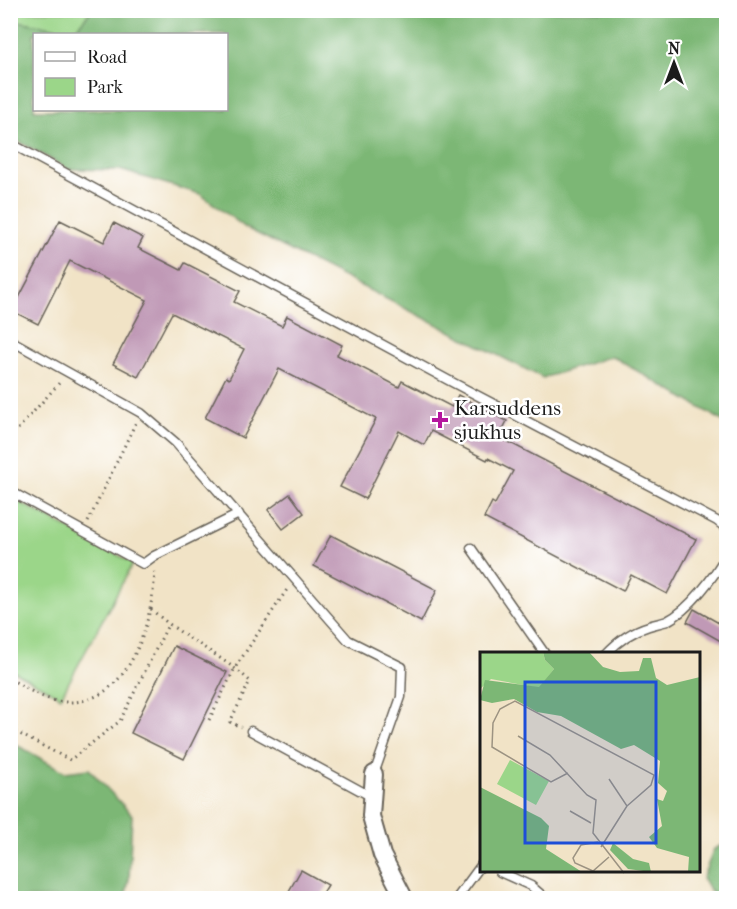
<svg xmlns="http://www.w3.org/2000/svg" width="737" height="909" viewBox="0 0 737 909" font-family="'IM FELL French Canon',serif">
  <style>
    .green { fill: #9bd689; stroke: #5c7952; stroke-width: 1.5 }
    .forest { fill: #7cb775; stroke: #4c6a48; stroke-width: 1.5; fill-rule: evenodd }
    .building { fill: #c099b6 }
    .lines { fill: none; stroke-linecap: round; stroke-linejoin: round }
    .service-casing { stroke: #676258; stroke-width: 11 }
    .minor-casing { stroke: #676258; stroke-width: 20 }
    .path { stroke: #676258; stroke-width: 3; stroke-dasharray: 1.5 4.5; stroke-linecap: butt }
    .service { stroke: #fff; stroke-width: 8 }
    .minor { stroke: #fff; stroke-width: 16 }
    .poi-dot { fill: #b5179e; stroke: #fff; stroke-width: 2 }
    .labels { text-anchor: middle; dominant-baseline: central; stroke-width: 5; stroke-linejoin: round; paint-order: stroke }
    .poi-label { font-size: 21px; fill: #1c1c1c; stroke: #fff; text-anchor: start }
    .inset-road { fill: none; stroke: #9c9382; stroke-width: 1.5 }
    .view { fill: #1d4ed8; fill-opacity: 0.15; stroke: #1d4ed8; stroke-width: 3 }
    .inset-edge { fill: none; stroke: #1c1c1c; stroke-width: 3 }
  </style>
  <rect width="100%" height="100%" fill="#fff"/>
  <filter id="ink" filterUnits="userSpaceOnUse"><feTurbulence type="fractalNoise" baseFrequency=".0167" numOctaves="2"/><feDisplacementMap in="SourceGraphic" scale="12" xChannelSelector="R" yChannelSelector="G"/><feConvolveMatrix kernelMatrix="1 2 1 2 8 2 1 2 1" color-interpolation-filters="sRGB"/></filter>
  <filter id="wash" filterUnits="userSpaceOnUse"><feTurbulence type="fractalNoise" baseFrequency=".008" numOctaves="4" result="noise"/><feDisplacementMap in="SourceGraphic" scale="24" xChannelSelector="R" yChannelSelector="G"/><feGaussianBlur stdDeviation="1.35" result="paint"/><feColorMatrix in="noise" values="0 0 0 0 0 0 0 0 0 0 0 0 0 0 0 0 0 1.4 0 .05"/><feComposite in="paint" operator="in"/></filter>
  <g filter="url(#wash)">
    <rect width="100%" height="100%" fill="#f1e3c6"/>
    <!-- green -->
    <path class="green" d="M 10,11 L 91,11 L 74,31 L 11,20 Z
      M 10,497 L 133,563 L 61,697 L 11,670 Z"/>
    <!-- forest -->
    <path class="forest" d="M 91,11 L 726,11 L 726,423 L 612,356 L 543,378 L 246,228 L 200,194 L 120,170 L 68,169 L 11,137 L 11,20 L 74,31 ZM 34,34 L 226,34 L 226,110 L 34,110 Z
      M 11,742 L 65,772 L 89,769 L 132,815 L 129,879 L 125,898 L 11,898 Z
      M 726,843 L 726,898 L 716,898 L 702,879 L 714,849 Z"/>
    <g id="blocks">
      <!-- building -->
      <path class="building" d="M 60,220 L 104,242 L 114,223 L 143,238 L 138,248 L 181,270 L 185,263 L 240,291 L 234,302 L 282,326 L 287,316 L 342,345 L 337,355 L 399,387 L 402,381 L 452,407 L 458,395 L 507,421 L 499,437 L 696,539 L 667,594 L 631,575 L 623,591 L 484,518 L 492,502 L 495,504 L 513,471 L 488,458 L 487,460 L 431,431 L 424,445 L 399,431 L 365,499 L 340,487 L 376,419 L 279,369 L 243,438 L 205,418 L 226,377 L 229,379 L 244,349 L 172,313 L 138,377 L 113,364 L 147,300 L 70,261 L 38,324 L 12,311 Z
        M 290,494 L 304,513 L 283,529 L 268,510 Z
        M 331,535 L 437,590 L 421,622 L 314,566 Z
        M 694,609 L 726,627 L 726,644 L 687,622 Z
        M 174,646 L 227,672 L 184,759 L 131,733 Z
        M 301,870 L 328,885 L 320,898 L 285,898 Z"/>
    </g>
  </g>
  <g filter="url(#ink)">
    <use href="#blocks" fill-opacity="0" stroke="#676258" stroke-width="1.5"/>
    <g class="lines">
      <!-- service casing -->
      <g class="service-casing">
        <path id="service" d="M 10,143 L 448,380 L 717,521 L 726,528
          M 10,340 L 141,413 L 176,443 L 348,640 L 402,667 L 401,697 L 374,774
          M 10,491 L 143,564 L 154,556 L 239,514
          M 471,548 L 545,654
          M 606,654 C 618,641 632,631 649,626 C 655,624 662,623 667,621 C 689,610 715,576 726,555
          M 251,731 L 372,797
          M 500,872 L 531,886 L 545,898
          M 457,898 L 482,864"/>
      </g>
      <!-- minor casing -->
      <g class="minor-casing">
        <path id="minor" d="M 374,774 L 371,816 L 382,855 L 404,898"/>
      </g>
      <!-- path -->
      <path class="path" d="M 10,438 L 61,381
        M 88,522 L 136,422
        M 151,609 C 181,637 219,653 250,681 L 230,722 L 241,727
        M 10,679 C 25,687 40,698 57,701 C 128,713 153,623 155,569
        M 209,720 L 235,668 L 288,588
        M 10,729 L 70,760 L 120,721 L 168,625"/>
      <!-- service -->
      <use href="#service" class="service"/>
      <!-- minor -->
      <use href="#minor" class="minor"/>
    </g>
  </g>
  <!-- markers -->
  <path class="poi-dot" d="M437 411h6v6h6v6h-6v6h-6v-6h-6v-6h6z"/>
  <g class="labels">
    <!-- poi labels -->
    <g class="poi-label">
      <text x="454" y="408">Karsuddens<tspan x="454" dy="24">sjukhus</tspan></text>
    </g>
  </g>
  <!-- overview -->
  <g transform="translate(480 652)">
    <rect width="220" height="220" fill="#f1e3c6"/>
    <path d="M 0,0 L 63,0 L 65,8 L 74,17 L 59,36 L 11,27 L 0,37 ZM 30,108 L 69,129 L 56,153 L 17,132 Z" fill="#9bd689"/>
    <path d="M 63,0 L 109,0 L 123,15 L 140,20 L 159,19 L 163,6 L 171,6 L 176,26 L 187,33 L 220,25 L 220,220 L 208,220 L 209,205 L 177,196 L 169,185 L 182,174 L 177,147 L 183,149 L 187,139 L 178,131 L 180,109 L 154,93 L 141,97 L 81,64 L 57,60 L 34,47 L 12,51 L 0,48 L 5,28 L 59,35 L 74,17 L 65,8 ZM 0,135 L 61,166 L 69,174 L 66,197 L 102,220 L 0,220 ZM 133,191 L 153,207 L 169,211 L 171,220 L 148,217 L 130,198 Z" fill="#7cb775"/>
    <path class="inset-road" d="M 38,84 L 70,103 L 107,143 L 116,148 L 113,181 L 144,221M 88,121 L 71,130 L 12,95 L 13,71 L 20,57 L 35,49 L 174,123 L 171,133 L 147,154M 90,159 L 111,171M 118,190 L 101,193 L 93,206 L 95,211 L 113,219 L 129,205M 121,195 L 147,154 L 129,127"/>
    <path class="view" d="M 45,30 L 176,30 L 176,191 L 45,191 Z"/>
    <rect width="220" height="220" class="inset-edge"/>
  </g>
  <!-- margin -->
  <rect width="737" height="909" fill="none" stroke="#fff" stroke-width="36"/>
  <!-- legend -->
  <rect x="33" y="33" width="195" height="78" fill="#ffffff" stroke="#a4a4a4" stroke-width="1.5"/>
  <rect x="45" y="52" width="30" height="9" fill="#ffffff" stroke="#a4a4a4" stroke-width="1.5"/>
  <text x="87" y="63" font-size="18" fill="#1c1c1c">Road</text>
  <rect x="45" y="78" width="30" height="18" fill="#9bd689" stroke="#a4a4a4" stroke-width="1.5"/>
  <text x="87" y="93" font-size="18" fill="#1c1c1c">Park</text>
  <!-- north arrow -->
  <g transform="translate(674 63)" stroke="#ffffff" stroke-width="4.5" paint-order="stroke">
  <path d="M0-4.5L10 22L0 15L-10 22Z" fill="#1c1c1c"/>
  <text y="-9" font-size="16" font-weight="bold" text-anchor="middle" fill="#1c1c1c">N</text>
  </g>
</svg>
